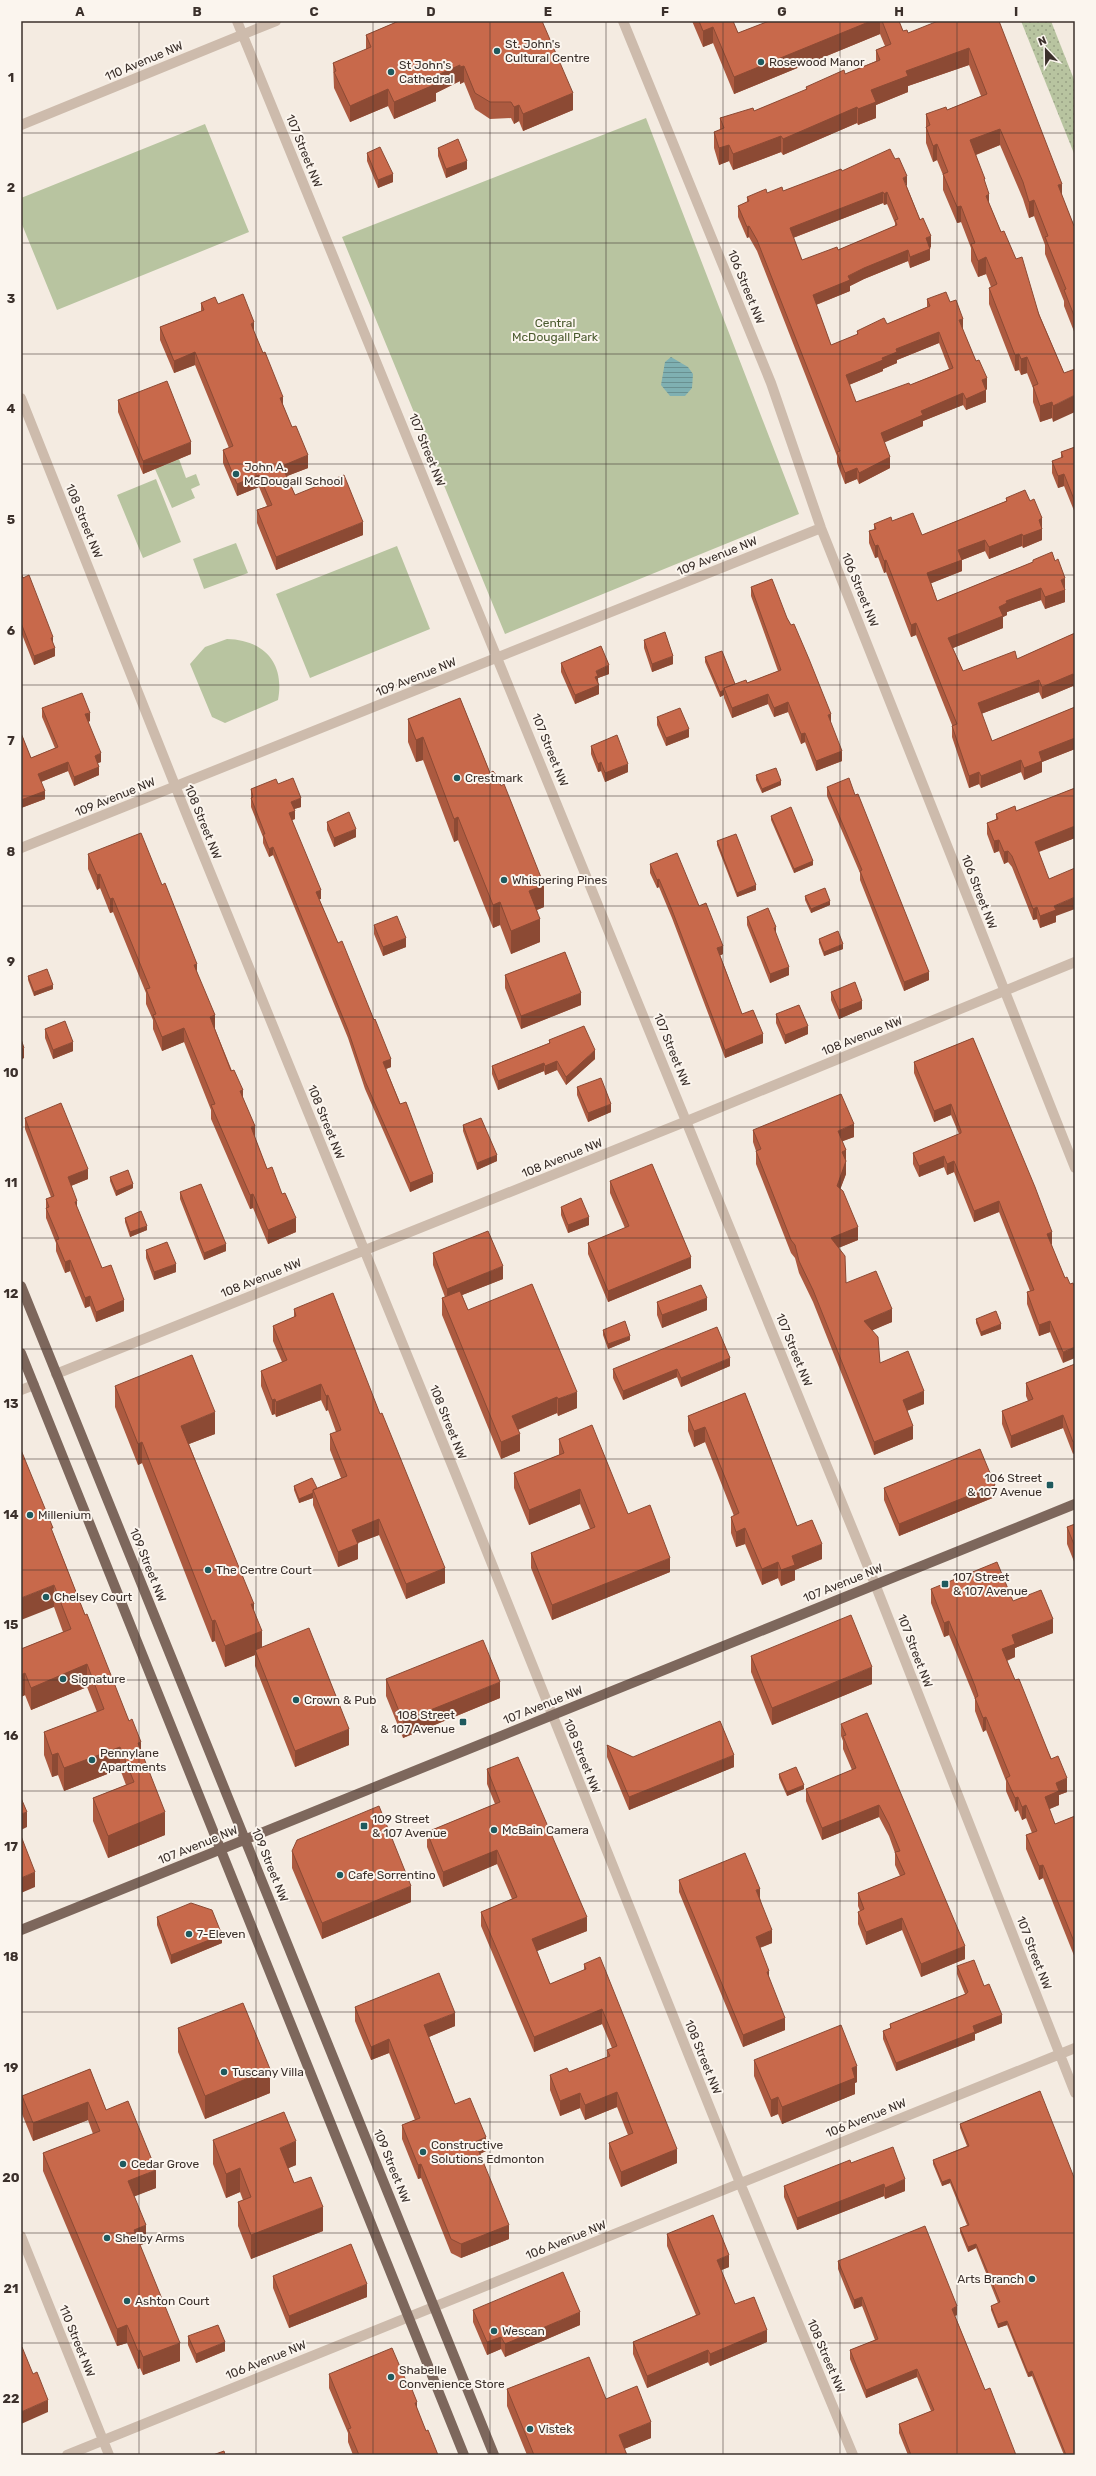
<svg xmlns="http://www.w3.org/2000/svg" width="1096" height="2476" viewBox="0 0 1096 2476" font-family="Rubik,sans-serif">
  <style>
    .grass { fill: url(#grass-dots) }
    .park { fill: #b8c4a0 }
    .water { fill: url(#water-rules) }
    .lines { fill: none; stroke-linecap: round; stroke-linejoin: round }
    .minor { stroke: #cdbbac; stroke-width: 10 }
    .major { stroke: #7d675c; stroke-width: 10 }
    .wall { fill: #ac5a40; fill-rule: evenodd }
    .shaded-wall { fill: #8c4a34 }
    .building { fill: #c8694b; stroke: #8c4a34; fill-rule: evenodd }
    .grid { fill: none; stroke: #3b302b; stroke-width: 1; stroke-opacity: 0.55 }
    .poi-dot { fill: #1f5a5e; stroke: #fbf5ee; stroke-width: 1.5 }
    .labels { text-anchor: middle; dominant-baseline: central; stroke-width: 4; stroke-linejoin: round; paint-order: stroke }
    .poi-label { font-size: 12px; fill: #3b302b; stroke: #fbf5ee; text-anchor: start }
    .street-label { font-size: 12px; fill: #3b302b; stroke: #fbf5ee }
    .park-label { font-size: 12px; fill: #4a5a2e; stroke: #fbf5ee }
    .neatline { fill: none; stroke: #3b302b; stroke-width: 1.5 }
    .grid-label { font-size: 13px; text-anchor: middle; font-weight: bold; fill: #3b302b }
  </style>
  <defs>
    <pattern id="grass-dots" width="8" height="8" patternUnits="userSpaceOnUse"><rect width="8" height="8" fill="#b8c4a0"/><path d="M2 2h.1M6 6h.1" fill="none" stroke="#97a083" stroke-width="1.8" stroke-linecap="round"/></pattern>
    <pattern id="water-rules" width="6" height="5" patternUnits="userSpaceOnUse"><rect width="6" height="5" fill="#7fb0b2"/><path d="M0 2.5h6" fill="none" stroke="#699091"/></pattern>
  </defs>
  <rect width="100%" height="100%" fill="#f4ebe1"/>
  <!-- grass -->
  <path class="grass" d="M 1021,21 L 1051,21 L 1075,82 L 1075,156 Z"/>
  <!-- park -->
  <path class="park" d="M 646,118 L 799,514 L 505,634 L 342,237 Z
    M 205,124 L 249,232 L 57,310 L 21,222 L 21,198 Z
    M 179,459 L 186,478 L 196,474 L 200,485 L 191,489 L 195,498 L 172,508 L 155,469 Z
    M 156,479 L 181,542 L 143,558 L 117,495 Z
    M 236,543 L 248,573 L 204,589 L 193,559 Z
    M 397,546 L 430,629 L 310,678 L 276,594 Z
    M 227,639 C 264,640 285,663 278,700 L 225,723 L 212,717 L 190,664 L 205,647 Z"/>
  <!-- water -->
  <path class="water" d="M 671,357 L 688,367 L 693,374 L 692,388 L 685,396 L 670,396 L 661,385 L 665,362 Z"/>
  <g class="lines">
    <!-- minor -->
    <path class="minor" d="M 237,21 L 875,1584 L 1075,2093
      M 623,21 L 771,383 L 821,528 L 1075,1168
      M 21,125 L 276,21
      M 21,398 L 186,813 L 463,1492 L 740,2183 L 853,2455
      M 21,848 L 821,528
      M 56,1374 L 687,1121 L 1075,962
      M 21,1390 L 34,1385
      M 21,2236 L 109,2455
      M 67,2455 L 1075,2048"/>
    <!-- major -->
    <path class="major" d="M 21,1286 L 494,2455
      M 21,1353 L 464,2455
      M 21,1930 L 1075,1504"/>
  </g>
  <!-- wall -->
  <path class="wall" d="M 394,21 L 542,21 L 573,110 L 523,131 L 519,121 L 514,124 L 511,118 L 490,119 L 475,109 L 464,82 L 460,84 L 460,81 L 436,93 L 436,101 L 394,119 L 388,106 L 350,122 L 334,88 L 333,63 L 366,50 L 366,35 L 394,23 Z
    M 692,21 L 733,21 L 738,33 L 769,21 L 899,21 L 903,31 L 908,33 L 999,21 L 1062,196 L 1074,226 L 1075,226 L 1075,334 L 1064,306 L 1064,301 L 1045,254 L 1045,245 L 1034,216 L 1029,218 L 1023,199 L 1000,145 L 976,155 L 985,184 L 989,203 L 1001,232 L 1016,259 L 1064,373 L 1053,422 L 1052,418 L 1040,422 L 1033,402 L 1033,388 L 1027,373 L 1021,375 L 1019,370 L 1015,371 L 989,304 L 989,288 L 991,287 L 986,274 L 978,277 L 971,261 L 971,248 L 961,222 L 957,223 L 943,190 L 943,175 L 937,160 L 933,162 L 926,143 L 926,114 L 947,110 L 981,96 L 969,65 L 908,86 L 908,92 L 876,105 L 876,118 L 858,125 L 857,123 L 783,155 L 781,152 L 733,170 L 729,161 L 719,165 L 714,148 L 714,132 L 720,130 L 720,118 L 754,111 L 806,90 L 806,87 L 845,74 L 876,61 L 876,50 L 885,46 L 880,34 L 734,94 L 713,43 L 703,47 Z
    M 438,148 L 467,169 L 446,178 L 438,156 Z
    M 367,153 L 393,182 L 378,188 L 367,161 Z
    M 842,171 L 907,187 L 931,247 L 930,248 L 930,260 L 910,268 L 908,261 L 864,279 L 850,286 L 850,291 L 816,305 L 831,345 L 857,335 L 857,331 L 887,324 L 927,307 L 927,299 L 950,302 L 963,330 L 987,389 L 986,390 L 986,402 L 966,410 L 963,405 L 923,421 L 923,426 L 884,442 L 890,468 L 859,484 L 857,479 L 845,484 L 837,463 L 837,456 L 757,251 L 749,237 L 747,238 L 738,217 L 738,206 L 747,202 L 747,197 L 783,191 ZM 883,203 L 884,205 L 887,204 L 895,223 L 895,226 L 838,250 L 802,260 L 793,238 ZM 939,343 L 949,369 L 910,385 L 856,402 L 849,385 L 883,371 L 883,369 L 897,363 L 897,360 Z
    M 201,303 L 218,304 L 254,332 L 308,468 L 287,476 L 295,495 L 363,535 L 276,570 L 257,523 L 257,510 L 267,506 L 259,487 L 237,496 L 223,463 L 223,450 L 229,448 L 195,365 L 174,373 L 160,340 L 160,327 L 201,311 Z
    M 118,400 L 191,454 L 143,474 L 118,412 Z
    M 1075,447 L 1075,513 L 1064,486 L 1058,488 L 1052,473 L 1052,461 L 1061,458 L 1061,452 Z
    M 1006,498 L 1030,501 L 1042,518 L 1042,540 L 1023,548 L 1022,546 L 989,559 L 985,551 L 962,560 L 962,571 L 931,583 L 937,601 L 1033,562 L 1033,560 L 1065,590 L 1065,602 L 1045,609 L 1041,600 L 1007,612 L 1007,615 L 1003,617 L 1003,628 L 953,648 L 963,671 L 1017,659 L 1075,633 L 1075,689 L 1073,686 L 1042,699 L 1039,692 L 981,714 L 992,741 L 1075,707 L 1075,749 L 1042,762 L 1042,772 L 1024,780 L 1021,772 L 981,788 L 979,784 L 969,788 L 952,737 L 952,725 L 916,635 L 911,637 L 886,572 L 884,573 L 878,557 L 875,558 L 869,543 L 869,531 L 874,530 L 874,524 L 892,521 L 922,535 L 1006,501 Z
    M 21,572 L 53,644 L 55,656 L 34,665 L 21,632 Z
    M 751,587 L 787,618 L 831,723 L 842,761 L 816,771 L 805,742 L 801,744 L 788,712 L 774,717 L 768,704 L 732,718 L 724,698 L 724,695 L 720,697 L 705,662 L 705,657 L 735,684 L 747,683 L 778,671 L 751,596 Z
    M 644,640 L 673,664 L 652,672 L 644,648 Z
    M 561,663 L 609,674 L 598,678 L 599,694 L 575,704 L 561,672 Z
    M 460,698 L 544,907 L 537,910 L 540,942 L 511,954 L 500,925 L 493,928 L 458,840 L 454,842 L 423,760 L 416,762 L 408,742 L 408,719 Z
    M 42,708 L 90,721 L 88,722 L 101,762 L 98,763 L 99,775 L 74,786 L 68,771 L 41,782 L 45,799 L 21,808 L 21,733 L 31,758 L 55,748 L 42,717 Z
    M 657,717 L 689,737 L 666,746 L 657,725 Z
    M 591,746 L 628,772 L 605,782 L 601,771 L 598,772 L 591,754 Z
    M 756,775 L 781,785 L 762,793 L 756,780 Z
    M 278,784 L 301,807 L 294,809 L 295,819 L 292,820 L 321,899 L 319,899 L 391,1067 L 386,1069 L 433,1182 L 410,1192 L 365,1089 L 348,1038 L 273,855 L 269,857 L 263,843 L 263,837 L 251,807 L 251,789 Z
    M 827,787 L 929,980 L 904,991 L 860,880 L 860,873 L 827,796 Z
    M 1075,788 L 1075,838 L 1039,852 L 1056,916 L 1056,922 L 1040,928 L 1037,919 L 1033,920 L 1012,867 L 1008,862 L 1004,864 L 999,851 L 994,853 L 987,834 L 987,823 L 996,819 L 996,814 L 1016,811 Z
    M 771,816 L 813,865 L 794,873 L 771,820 Z
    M 327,822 L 356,837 L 334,847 L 327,830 Z
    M 717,841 L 756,890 L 737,897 L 717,845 Z
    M 88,854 L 162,885 L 197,972 L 215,1029 L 243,1098 L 255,1138 L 267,1169 L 296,1232 L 268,1244 L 253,1208 L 250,1209 L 211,1119 L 211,1110 L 184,1042 L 162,1051 L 153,1029 L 153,1020 L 146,1004 L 146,993 L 113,912 L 110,913 L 100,888 L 97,890 L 88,869 Z
    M 650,864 L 699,906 L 723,954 L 720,955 L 742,1014 L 763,1043 L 725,1058 L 672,918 L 659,887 L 657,888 L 650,873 Z
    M 805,896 L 830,905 L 811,913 L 805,900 Z
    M 747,917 L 776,935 L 789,975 L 770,983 L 747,925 Z
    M 374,925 L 406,947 L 383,956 L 374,934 Z
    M 819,939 L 843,949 L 824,956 L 819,943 Z
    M 505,975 L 581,1005 L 521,1029 L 505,988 Z
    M 28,976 L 53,989 L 34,996 L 28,980 Z
    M 831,992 L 862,1009 L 839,1019 L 831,1000 Z
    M 776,1014 L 808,1034 L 785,1044 L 776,1023 Z
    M 45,1029 L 73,1051 L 53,1059 L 45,1038 Z
    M 973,1038 L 1052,1244 L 1051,1244 L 1065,1278 L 1063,1363 L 1050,1332 L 1039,1336 L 1027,1304 L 1027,1292 L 1030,1291 L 999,1212 L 974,1222 L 954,1172 L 947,1175 L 944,1167 L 919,1177 L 913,1164 L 913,1153 L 959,1134 L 951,1115 L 934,1122 L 914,1073 L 914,1062 Z
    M 549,1040 L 595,1059 L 566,1085 L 557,1070 L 545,1075 L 544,1071 L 498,1090 L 492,1074 L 492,1066 L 549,1043 Z
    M 577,1087 L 611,1112 L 588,1122 L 577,1095 Z
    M 25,1118 L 88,1179 L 71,1186 L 77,1209 L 102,1268 L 124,1311 L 96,1322 L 90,1306 L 85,1308 L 70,1271 L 65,1273 L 56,1251 L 56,1243 L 46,1218 L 46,1199 L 51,1197 L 25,1129 Z
    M 463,1125 L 497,1161 L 477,1170 L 463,1131 Z
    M 753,1130 L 854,1137 L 842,1141 L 846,1150 L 846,1174 L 840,1189 L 858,1240 L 838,1248 L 846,1283 L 892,1322 L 872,1330 L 880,1363 L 924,1404 L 907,1411 L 913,1439 L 874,1455 L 813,1302 L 799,1273 L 795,1258 L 791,1253 L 756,1164 L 756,1151 L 753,1142 Z
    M 110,1177 L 133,1188 L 116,1196 L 110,1181 Z
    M 610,1181 L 691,1268 L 608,1302 L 588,1254 L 588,1243 L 625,1228 L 610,1193 Z
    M 180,1192 L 226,1251 L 204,1260 L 180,1199 Z
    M 561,1207 L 589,1225 L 568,1233 L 561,1215 Z
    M 125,1218 L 147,1230 L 130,1237 L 125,1222 Z
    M 146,1250 L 176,1272 L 154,1280 L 146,1258 Z
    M 433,1253 L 503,1279 L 462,1295 L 468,1310 L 577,1408 L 558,1416 L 557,1413 L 518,1430 L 520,1451 L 501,1459 L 442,1315 L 442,1298 L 445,1297 L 433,1265 Z
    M 657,1302 L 707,1310 L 662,1328 L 657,1315 Z
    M 294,1309 L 445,1583 L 406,1599 L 379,1535 L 358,1543 L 358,1559 L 338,1567 L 313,1505 L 313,1498 L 299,1503 L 294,1490 L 294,1486 L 317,1488 L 341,1478 L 330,1450 L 330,1434 L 336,1432 L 328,1410 L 326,1411 L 321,1400 L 276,1417 L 275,1414 L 272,1415 L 261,1386 L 261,1371 L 282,1362 L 273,1341 L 273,1326 L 294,1317 Z
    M 976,1319 L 1001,1329 L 981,1336 L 976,1323 Z
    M 603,1330 L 630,1340 L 608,1349 L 603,1335 Z
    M 1075,1364 L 1073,1454 L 1063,1428 L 1011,1448 L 1002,1424 L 1002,1411 L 1028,1401 L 1026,1396 L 1026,1383 Z
    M 730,1366 L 681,1387 L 677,1377 L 623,1400 L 613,1378 L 613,1369 Z
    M 115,1386 L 215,1434 L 189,1444 L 254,1610 L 262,1647 L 349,1745 L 295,1767 L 255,1666 L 255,1655 L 225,1667 L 215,1641 L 212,1642 L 142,1463 L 138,1465 L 115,1407 Z
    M 745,1393 L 797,1526 L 822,1559 L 795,1570 L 795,1580 L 781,1586 L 778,1578 L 762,1585 L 745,1544 L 736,1547 L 731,1533 L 731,1517 L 734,1516 L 705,1442 L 694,1447 L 688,1431 L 688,1416 Z
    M 559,1439 L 628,1514 L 670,1572 L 552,1620 L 531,1568 L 531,1553 L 590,1529 L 580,1504 L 529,1525 L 514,1488 L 514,1473 L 559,1455 Z
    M 884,1488 L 995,1497 L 899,1536 L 884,1500 Z
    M 1075,1524 L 1075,1564 L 1067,1544 L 1067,1527 Z
    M 53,1533 L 85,1615 L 141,1751 L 165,1835 L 108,1858 L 93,1821 L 93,1798 L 126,1785 L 120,1769 L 64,1791 L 58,1775 L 52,1777 L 44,1755 L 44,1732 L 97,1712 L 87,1687 L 31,1710 L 25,1695 L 21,1697 L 21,1649 L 63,1632 L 54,1607 Z
    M 931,1589 L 1013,1601 L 1053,1633 L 1015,1648 L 1015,1657 L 1007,1661 L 1015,1680 L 1067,1792 L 1059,1795 L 1059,1805 L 1049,1809 L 1055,1824 L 1075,1816 L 1075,1958 L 1043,1878 L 1039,1880 L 1026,1849 L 1026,1835 L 1032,1833 L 1026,1818 L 1022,1820 L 1018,1810 L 1015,1812 L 1006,1791 L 1006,1781 L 986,1730 L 983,1732 L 975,1711 L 975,1699 L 949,1635 L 944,1637 L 931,1603 Z
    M 751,1656 L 872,1684 L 772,1725 L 751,1672 Z
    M 386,1679 L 500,1698 L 403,1738 L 386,1696 Z
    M 841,1724 L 965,1959 L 921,1977 L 902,1930 L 866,1945 L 858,1924 L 858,1912 L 860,1911 L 858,1906 L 858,1893 L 900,1876 L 895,1865 L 895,1853 L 889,1836 L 879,1817 L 822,1840 L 806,1801 L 806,1789 L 852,1770 L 843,1749 L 843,1741 L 841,1736 Z
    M 607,1745 L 633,1757 L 734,1767 L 629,1810 L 607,1757 Z
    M 487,1769 L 587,1931 L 537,1951 L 550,1984 L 584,1970 L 584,1964 L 677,2163 L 621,2187 L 609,2158 L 609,2143 L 628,2135 L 617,2107 L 585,2120 L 580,2108 L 560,2116 L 550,2090 L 550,2075 L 569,2072 L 607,2057 L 607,2050 L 612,2048 L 602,2024 L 534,2052 L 481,1926 L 481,1912 L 512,1899 L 497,1864 L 443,1887 L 427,1847 L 427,1832 L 495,1804 L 487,1784 Z
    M 779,1774 L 804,1789 L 787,1796 L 779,1778 Z
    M 292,1851 L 411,1902 L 322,1939 L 292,1868 Z
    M 679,1880 L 760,1898 L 772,1943 L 760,1948 L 785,2030 L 743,2047 L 679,1892 Z
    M 157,1917 L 222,1943 L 171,1964 L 157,1925 Z
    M 957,1966 L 984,1986 L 1002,2023 L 975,2034 L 975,2040 L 896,2071 L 883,2039 L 883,2031 L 890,2028 L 890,2024 L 965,1994 L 957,1974 Z
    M 355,2007 L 455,2026 L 429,2037 L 455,2104 L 486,2151 L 480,2154 L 509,2239 L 461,2258 L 451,2253 L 421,2178 L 418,2179 L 402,2139 L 402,2125 L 415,2120 L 389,2053 L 371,2060 L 355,2021 Z
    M 178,2028 L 270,2093 L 205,2119 L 178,2052 Z
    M 754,2060 L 857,2082 L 855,2083 L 855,2094 L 782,2124 L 778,2114 L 771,2117 L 754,2076 Z
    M 90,2069 L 106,2110 L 156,2188 L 134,2196 L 146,2243 L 140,2245 L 180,2361 L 143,2375 L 140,2368 L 138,2369 L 127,2343 L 117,2346 L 43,2171 L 43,2153 L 93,2134 L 88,2120 L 33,2141 L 22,2114 L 22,2096 Z
    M 1040,2091 L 1075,2455 L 1064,2455 L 1032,2376 L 1028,2377 L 1007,2325 L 998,2328 L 991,2310 L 991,2306 L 998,2303 L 976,2248 L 968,2252 L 960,2232 L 960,2228 L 967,2225 L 950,2183 L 942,2186 L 933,2164 L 933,2160 L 967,2146 L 960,2128 L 960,2124 Z
    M 213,2140 L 296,2165 L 288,2168 L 294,2183 L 323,2231 L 251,2259 L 238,2226 L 238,2202 L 243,2200 L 240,2192 L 226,2198 L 213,2164 Z
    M 851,2163 L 905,2191 L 885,2199 L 884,2196 L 797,2230 L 784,2197 L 784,2186 Z
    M 667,2234 L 729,2267 L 721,2270 L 735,2304 L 767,2342 L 710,2366 L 708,2362 L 647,2388 L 633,2354 L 633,2342 L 696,2315 L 667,2246 Z
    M 838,2261 L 957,2315 L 955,2316 L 985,2390 L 1016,2455 L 908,2455 L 899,2433 L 899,2424 L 931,2411 L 917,2377 L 866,2398 L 850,2359 L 850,2350 L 875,2340 L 862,2306 L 854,2309 L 838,2269 Z
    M 273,2276 L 367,2297 L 289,2328 L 273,2288 Z
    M 473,2310 L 580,2325 L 505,2357 L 501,2349 L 487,2355 L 473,2322 Z
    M 188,2336 L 225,2351 L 196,2363 L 188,2345 Z
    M 329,2374 L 417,2409 L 426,2431 L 438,2455 L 353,2455 L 348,2442 L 348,2433 L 329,2388 Z
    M 507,2389 L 606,2399 L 651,2438 L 624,2449 L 627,2455 L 527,2455 L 507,2406 Z"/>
  <!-- shaded-wall -->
  <path class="shaded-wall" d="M 871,21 L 880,21 L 880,34 L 734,94 L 734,77 Z
    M 713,27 L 713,43 L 703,47 L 703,31 Z
    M 969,48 L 969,65 L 908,86 L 908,92 L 876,105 L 876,118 L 858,125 L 858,109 L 871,90 L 906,71 Z
    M 460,65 L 460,81 L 436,93 L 436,101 L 394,119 L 394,102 L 433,77 Z
    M 464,66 L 464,82 L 460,84 L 460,67 Z
    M 388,89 L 388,106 L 350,122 L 350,106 Z
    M 573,93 L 573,110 L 523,131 L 523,114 Z
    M 519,105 L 519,121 L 514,124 L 514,107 Z
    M 857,107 L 857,123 L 783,155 L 783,139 Z
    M 1000,129 L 1000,145 L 970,157 L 970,140 Z
    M 781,136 L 781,152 L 733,170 L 733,154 Z
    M 937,144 L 937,160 L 933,162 L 933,146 Z
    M 729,145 L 729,161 L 719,165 L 719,148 Z
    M 467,161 L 467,169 L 446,178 L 446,169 Z
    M 393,174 L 393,182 L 378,188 L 378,180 Z
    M 907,176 L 907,187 L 903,178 Z
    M 1062,184 L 1062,200 L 1058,185 Z
    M 883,192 L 883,203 L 790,239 L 790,228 Z
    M 887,192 L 887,204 L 884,205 L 884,194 Z
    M 989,194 L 989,211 L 986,196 Z
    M 1034,200 L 1034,216 L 1029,218 L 1029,202 Z
    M 961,206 L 961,222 L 957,223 L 957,207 Z
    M 749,226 L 749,237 L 747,238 L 747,227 Z
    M 931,236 L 931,247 L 926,249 L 926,238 Z
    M 930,249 L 930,260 L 910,268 L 910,257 Z
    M 908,250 L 908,261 L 864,279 L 850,286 L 850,291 L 813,306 L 813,295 L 864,268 Z
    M 986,257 L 986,274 L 978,277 L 978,261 Z
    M 963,319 L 963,330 L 959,320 Z
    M 254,322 L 254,335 L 251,324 Z
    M 939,332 L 939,343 L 897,360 L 897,363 L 883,369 L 883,371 L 846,386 L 846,375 L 882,358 L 896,349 Z
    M 195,352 L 195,365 L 174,373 L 174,361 Z
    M 1019,354 L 1019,370 L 1015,371 L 1015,355 Z
    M 1027,357 L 1027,373 L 1021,375 L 1021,359 Z
    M 987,378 L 987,389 L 982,391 L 982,380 Z
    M 986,390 L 986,402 L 966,410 L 966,399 Z
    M 963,393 L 963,405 L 923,421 L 923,426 L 881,444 L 881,433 L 921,411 Z
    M 1075,395 L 1075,412 L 1053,422 L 1053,406 Z
    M 283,397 L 283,410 L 280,398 Z
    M 1052,402 L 1052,418 L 1040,422 L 1040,406 Z
    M 191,442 L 191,454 L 143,474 L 143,461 Z
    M 308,455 L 308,468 L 282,478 L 282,466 Z
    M 890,457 L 890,468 L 859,484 L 859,473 Z
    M 857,468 L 857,479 L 845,484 L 845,473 Z
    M 1064,474 L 1064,486 L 1058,488 L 1058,476 Z
    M 259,475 L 259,487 L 237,496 L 237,484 Z
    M 1042,518 L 1042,540 L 1023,548 L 1023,536 L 1039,520 Z
    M 363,522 L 363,535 L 276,570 L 276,557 Z
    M 1022,534 L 1022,546 L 989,559 L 989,547 Z
    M 985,540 L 985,551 L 962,560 L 962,571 L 927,585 L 927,573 L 958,550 Z
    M 878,545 L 878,557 L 875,558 L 875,546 Z
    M 886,560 L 886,572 L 884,573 L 884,561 Z
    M 1065,578 L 1065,602 L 1045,609 L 1045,597 L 1061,580 Z
    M 1041,588 L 1041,600 L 1007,612 L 1007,615 L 1003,617 L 1003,628 L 948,650 L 948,638 L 999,607 L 1006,601 Z
    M 916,623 L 916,635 L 911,637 L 911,625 Z
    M 53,637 L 53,645 L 51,638 Z
    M 55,648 L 55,656 L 34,665 L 34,656 Z
    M 673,656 L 673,664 L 652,672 L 652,664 Z
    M 609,665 L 609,674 L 598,678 L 598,684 L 595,685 L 596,671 Z
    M 1073,674 L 1073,686 L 1042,699 L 1042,687 Z
    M 1039,680 L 1039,692 L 978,715 L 978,703 Z
    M 599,685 L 599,694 L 575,704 L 575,695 Z
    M 724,690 L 724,695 L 720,697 L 720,692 Z
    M 768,694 L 768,704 L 732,718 L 732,708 Z
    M 788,702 L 788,712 L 774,717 L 774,708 Z
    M 90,713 L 90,721 L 85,723 L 85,714 Z
    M 831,714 L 831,724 L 828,715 Z
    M 689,729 L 689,737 L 666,746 L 666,738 Z
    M 805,733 L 805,742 L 801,744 L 801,734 Z
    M 423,737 L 423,760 L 416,762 L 416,740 Z
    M 1075,738 L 1075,749 L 1042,762 L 1042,772 L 1024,780 L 1024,768 L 1039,752 Z
    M 842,751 L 842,761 L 816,771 L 816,761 Z
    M 101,753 L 101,762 L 95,764 L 95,756 Z
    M 1021,760 L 1021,772 L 981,788 L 981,776 Z
    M 68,762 L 68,771 L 38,783 L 38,774 Z
    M 601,762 L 601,771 L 598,772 L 598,764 Z
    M 628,764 L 628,772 L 605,782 L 605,773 Z
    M 99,767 L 99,775 L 74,786 L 74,777 Z
    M 979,772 L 979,784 L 969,788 L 969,776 Z
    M 781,781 L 781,785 L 762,793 L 762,789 Z
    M 45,791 L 45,799 L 21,808 L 21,800 Z
    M 301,798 L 301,807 L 291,810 L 291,802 Z
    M 295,811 L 295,819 L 289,821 L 289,813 Z
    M 458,817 L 458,840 L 454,842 L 454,819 Z
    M 1075,826 L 1075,838 L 1035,853 L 1035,842 Z
    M 356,829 L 356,837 L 334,847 L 334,838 Z
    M 999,840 L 999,851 L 994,853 L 994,841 Z
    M 273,847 L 273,855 L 269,857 L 269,849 Z
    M 1008,851 L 1008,862 L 1004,864 L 1004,852 Z
    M 813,861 L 813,865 L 794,873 L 794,869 Z
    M 100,874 L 100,888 L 97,890 L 97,875 Z
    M 659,879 L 659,887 L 657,888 L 657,880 Z
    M 544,885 L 544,907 L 529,913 L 529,891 Z
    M 756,885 L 756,890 L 737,897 L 737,893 Z
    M 321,890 L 321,899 L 316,900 L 316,892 Z
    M 1075,897 L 1075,909 L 1056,916 L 1056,922 L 1040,928 L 1040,916 L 1054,906 Z
    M 113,898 L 113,912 L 110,913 L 110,899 Z
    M 830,901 L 830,905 L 811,913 L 811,909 Z
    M 500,902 L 500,925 L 493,928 L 493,905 Z
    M 1037,907 L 1037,919 L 1033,920 L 1033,909 Z
    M 540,919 L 540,942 L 511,954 L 511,931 Z
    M 776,927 L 776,936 L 774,928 Z
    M 406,938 L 406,947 L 383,956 L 383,947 Z
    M 843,944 L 843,949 L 824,956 L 824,952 Z
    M 723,946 L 723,954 L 717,957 L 717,948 Z
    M 197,964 L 197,978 L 194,965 Z
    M 789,967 L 789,975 L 770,983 L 770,974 Z
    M 929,972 L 929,980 L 904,991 L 904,982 Z
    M 53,985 L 53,989 L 34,996 L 34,992 Z
    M 581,993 L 581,1005 L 521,1029 L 521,1016 Z
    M 862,1001 L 862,1009 L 839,1019 L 839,1010 Z
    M 215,1015 L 215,1029 L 210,1031 L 210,1017 Z
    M 808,1026 L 808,1034 L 785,1044 L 785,1035 Z
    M 184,1028 L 184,1042 L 162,1051 L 162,1037 Z
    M 763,1034 L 763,1043 L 725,1058 L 725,1050 Z
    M 73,1042 L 73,1051 L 53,1059 L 53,1050 Z
    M 24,1048 L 24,1058 L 21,1060 L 21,1049 Z
    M 595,1050 L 595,1059 L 566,1085 L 566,1077 Z
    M 391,1059 L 391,1067 L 383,1070 L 383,1062 Z
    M 557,1061 L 557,1070 L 545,1075 L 545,1066 Z
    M 544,1063 L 544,1071 L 498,1090 L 498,1081 Z
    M 243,1090 L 243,1104 L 240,1091 Z
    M 611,1104 L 611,1112 L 588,1122 L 588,1113 Z
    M 951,1104 L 951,1115 L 934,1122 L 934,1111 Z
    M 854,1124 L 854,1137 L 838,1143 L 838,1131 Z
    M 255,1126 L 255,1140 L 251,1127 Z
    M 846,1150 L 846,1174 L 837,1198 L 837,1186 L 842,1152 Z
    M 497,1155 L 497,1161 L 477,1170 L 477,1163 Z
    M 944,1156 L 944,1167 L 919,1177 L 919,1166 Z
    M 954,1161 L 954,1172 L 947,1175 L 947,1164 Z
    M 88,1169 L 88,1179 L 68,1187 L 68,1177 Z
    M 433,1174 L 433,1182 L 410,1192 L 410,1183 Z
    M 133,1184 L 133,1188 L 116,1196 L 116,1191 Z
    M 253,1194 L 253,1208 L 250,1209 L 250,1195 Z
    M 77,1201 L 77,1212 L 75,1202 Z
    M 999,1201 L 999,1212 L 974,1222 L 974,1211 Z
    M 589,1217 L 589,1225 L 568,1233 L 568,1225 Z
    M 296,1218 L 296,1232 L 268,1244 L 268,1230 Z
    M 147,1226 L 147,1230 L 130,1237 L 130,1232 Z
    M 858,1227 L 858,1240 L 831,1251 L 831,1238 Z
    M 1052,1232 L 1052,1244 L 1047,1245 L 1047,1234 Z
    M 226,1244 L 226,1251 L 204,1260 L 204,1253 Z
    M 691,1257 L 691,1268 L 608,1302 L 608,1291 Z
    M 70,1260 L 70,1271 L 65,1273 L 65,1262 Z
    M 176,1264 L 176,1272 L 154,1280 L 154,1272 Z
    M 503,1266 L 503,1279 L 447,1301 L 447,1289 Z
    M 90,1296 L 90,1306 L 85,1308 L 85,1298 Z
    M 707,1298 L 707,1310 L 662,1328 L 662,1315 Z
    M 124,1300 L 124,1311 L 96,1322 L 96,1312 Z
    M 892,1309 L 892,1322 L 864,1334 L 864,1321 Z
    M 1050,1321 L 1050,1332 L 1039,1336 L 1039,1325 Z
    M 1001,1324 L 1001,1329 L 981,1336 L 981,1332 Z
    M 630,1336 L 630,1340 L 608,1349 L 608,1344 Z
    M 1075,1347 L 1075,1358 L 1063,1363 L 1063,1352 Z
    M 730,1358 L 730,1366 L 681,1387 L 681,1378 Z
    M 677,1369 L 677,1377 L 623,1400 L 623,1391 Z
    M 321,1384 L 321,1400 L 276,1417 L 276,1402 Z
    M 924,1391 L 924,1404 L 903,1412 L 903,1400 Z
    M 577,1392 L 577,1408 L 558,1416 L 558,1399 Z
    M 328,1395 L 328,1410 L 326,1411 L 326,1396 Z
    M 557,1397 L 557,1413 L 512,1432 L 512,1416 Z
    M 275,1399 L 275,1414 L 272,1415 L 272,1400 Z
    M 215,1412 L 215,1434 L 181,1447 L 181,1426 Z
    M 1063,1415 L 1063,1428 L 1011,1448 L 1011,1436 Z
    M 913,1426 L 913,1439 L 874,1455 L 874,1442 Z
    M 705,1427 L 705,1442 L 694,1447 L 694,1431 Z
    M 520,1434 L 520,1451 L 501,1459 L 501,1442 Z
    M 1075,1441 L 1075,1453 L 1073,1454 L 1073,1442 Z
    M 142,1442 L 142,1463 L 138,1465 L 138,1444 Z
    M 995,1485 L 995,1497 L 899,1536 L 899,1524 Z
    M 580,1489 L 580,1504 L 529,1525 L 529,1510 Z
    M 313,1493 L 313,1498 L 299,1503 L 299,1499 Z
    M 379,1519 L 379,1535 L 352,1545 L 352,1530 Z
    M 745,1528 L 745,1544 L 736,1547 L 736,1532 Z
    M 358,1544 L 358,1559 L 338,1567 L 338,1552 Z
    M 822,1544 L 822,1559 L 795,1570 L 795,1580 L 781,1586 L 781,1570 L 792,1556 Z
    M 670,1558 L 670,1572 L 552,1620 L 552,1605 Z
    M 778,1562 L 778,1578 L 762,1585 L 762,1569 Z
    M 445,1568 L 445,1583 L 406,1599 L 406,1584 Z
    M 54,1585 L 54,1607 L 21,1620 L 21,1598 Z
    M 251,1604 L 254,1604 L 254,1625 Z
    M 1053,1619 L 1053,1633 L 1015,1648 L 1015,1657 L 1002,1662 L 1002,1649 L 1012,1635 Z
    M 215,1620 L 215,1641 L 212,1642 L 212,1621 Z
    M 949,1621 L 949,1635 L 944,1637 L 944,1623 Z
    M 262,1631 L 262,1652 L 255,1650 L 255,1655 L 225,1667 L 225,1646 Z
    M 87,1664 L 87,1687 L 31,1710 L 31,1688 Z
    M 872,1667 L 872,1684 L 772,1725 L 772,1708 Z
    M 25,1673 L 25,1695 L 21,1697 L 21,1675 Z
    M 500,1682 L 500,1698 L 403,1738 L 403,1721 Z
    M 986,1717 L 986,1730 L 983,1732 L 983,1718 Z
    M 349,1729 L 349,1745 L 295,1767 L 295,1751 Z
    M 141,1742 L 141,1765 L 138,1743 Z
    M 120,1747 L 120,1769 L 64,1791 L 64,1768 Z
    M 58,1753 L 58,1775 L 52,1777 L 52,1755 Z
    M 734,1755 L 734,1767 L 629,1810 L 629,1797 Z
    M 1067,1778 L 1067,1792 L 1059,1795 L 1059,1805 L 1045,1811 L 1045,1797 L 1056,1783 Z
    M 804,1785 L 804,1789 L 787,1796 L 787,1792 Z
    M 1018,1797 L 1018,1810 L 1015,1812 L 1015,1798 Z
    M 879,1805 L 879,1817 L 822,1840 L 822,1828 Z
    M 1026,1805 L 1026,1818 L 1022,1820 L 1022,1807 Z
    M 27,1812 L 27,1827 L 21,1830 L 21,1814 Z
    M 165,1812 L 165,1835 L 108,1858 L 108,1836 Z
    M 497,1850 L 497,1864 L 443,1887 L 443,1872 Z
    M 1043,1865 L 1043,1878 L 1039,1880 L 1039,1866 Z
    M 35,1872 L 35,1887 L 21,1893 L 21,1878 Z
    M 411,1886 L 411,1902 L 322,1939 L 322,1923 Z
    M 760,1889 L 760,1902 L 756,1890 Z
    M 587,1917 L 587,1931 L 532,1953 L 532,1939 Z
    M 902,1918 L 902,1930 L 866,1945 L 866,1932 Z
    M 772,1930 L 772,1943 L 756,1949 L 756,1937 Z
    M 222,1935 L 222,1943 L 171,1964 L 171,1955 Z
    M 965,1946 L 965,1959 L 921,1977 L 921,1964 Z
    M 769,1971 L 769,1983 L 767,1972 Z
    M 602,2009 L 602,2024 L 534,2052 L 534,2037 Z
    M 455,2013 L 455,2026 L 424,2039 L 424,2025 Z
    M 1002,2015 L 1002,2023 L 975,2034 L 975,2040 L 896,2071 L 896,2063 L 973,2026 Z
    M 785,2018 L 785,2030 L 743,2047 L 743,2035 Z
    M 389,2039 L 389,2053 L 371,2060 L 371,2047 Z
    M 857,2066 L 857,2082 L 855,2083 L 855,2094 L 782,2124 L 782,2107 L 852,2068 Z
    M 270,2069 L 270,2093 L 205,2119 L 205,2096 Z
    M 617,2092 L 617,2107 L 585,2120 L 585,2105 Z
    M 580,2093 L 580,2108 L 560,2116 L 560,2101 Z
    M 778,2097 L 778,2114 L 771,2117 L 771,2100 Z
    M 88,2102 L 88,2120 L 33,2141 L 33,2123 Z
    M 486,2137 L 486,2151 L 475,2156 L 475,2142 Z
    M 296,2141 L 296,2165 L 280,2172 L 280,2148 Z
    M 677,2149 L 677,2163 L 621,2187 L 621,2172 Z
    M 421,2164 L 421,2178 L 418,2179 L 418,2165 Z
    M 240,2168 L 240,2192 L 226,2198 L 226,2174 Z
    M 156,2170 L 156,2188 L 128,2199 L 128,2181 Z
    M 905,2179 L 905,2191 L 885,2199 L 885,2188 Z
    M 950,2179 L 950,2183 L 942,2186 L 942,2182 Z
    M 884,2184 L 884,2196 L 797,2230 L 797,2218 Z
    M 323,2207 L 323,2231 L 251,2259 L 251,2235 Z
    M 146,2225 L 146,2243 L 134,2248 L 134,2230 Z
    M 509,2225 L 509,2239 L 461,2258 L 461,2244 Z
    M 976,2244 L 976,2248 L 968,2252 L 968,2247 Z
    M 729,2255 L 729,2267 L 717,2272 L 717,2260 Z
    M 367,2284 L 367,2297 L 289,2328 L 289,2316 Z
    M 862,2297 L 862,2306 L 854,2309 L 854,2300 Z
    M 957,2306 L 957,2315 L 952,2317 L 952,2309 Z
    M 580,2312 L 580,2325 L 505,2357 L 505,2344 Z
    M 1007,2321 L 1007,2325 L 998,2328 L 998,2324 Z
    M 127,2325 L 127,2343 L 117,2346 L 117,2329 Z
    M 767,2330 L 767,2342 L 710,2366 L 710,2354 Z
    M 501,2337 L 501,2349 L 487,2355 L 487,2342 Z
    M 225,2342 L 225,2351 L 196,2363 L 196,2354 Z
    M 180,2343 L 180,2361 L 143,2375 L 143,2357 Z
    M 140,2350 L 140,2368 L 138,2369 L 138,2351 Z
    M 708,2350 L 708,2362 L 647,2388 L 647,2376 Z
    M 917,2369 L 917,2377 L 866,2398 L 866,2390 Z
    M 1032,2371 L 1032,2376 L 1028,2377 L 1028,2373 Z
    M 48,2400 L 48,2412 L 21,2424 L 21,2412 Z
    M 417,2402 L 417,2415 L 415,2403 Z
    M 651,2422 L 651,2438 L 619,2451 L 619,2435 Z"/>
  <!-- building -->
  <path class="building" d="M 399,21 L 542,21 L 573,93 L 523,114 L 519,105 L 514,107 L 511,102 L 490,102 L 475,93 L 464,66 L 460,67 L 460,65 L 433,77 L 436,84 L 394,102 L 388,89 L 350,106 L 334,72 L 336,71 L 333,63 L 371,47 L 366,35 Z
    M 699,21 L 733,21 L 738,33 L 769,21 L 871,21 L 734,77 L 713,27 L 703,31 Z
    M 882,21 L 899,21 L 903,31 L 907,30 L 908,33 L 938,21 L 999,21 L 1062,184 L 1058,185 L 1074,226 L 1075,226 L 1075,318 L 1064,290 L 1066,289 L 1045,237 L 1048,236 L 1034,200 L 1029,202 L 1023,182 L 1000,129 L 970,140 L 985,179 L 984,179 L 989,194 L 986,196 L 1001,232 L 1004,231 L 1016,259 L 1022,257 L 1039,315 L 1064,373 L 1075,369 L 1075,395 L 1053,406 L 1052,402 L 1040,406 L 1033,386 L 1038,384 L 1027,357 L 1021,359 L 1019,354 L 1015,355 L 989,288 L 997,284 L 986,257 L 978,261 L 971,244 L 975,243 L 961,206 L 957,207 L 943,174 L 948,172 L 937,144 L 933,146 L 926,127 L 930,125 L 926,114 L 946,107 L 947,110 L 987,94 L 969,48 L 906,71 L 908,76 L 871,90 L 876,102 L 858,109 L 857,107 L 783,139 L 781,136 L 733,154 L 729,145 L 719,148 L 714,132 L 724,128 L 720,118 L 753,108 L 754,111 L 807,89 L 806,87 L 844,70 L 845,74 L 880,60 L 876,50 L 891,44 Z
    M 458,139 L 467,161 L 446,169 L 438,148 Z
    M 380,147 L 393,174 L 378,180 L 367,153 Z
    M 890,149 L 895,159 L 899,158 L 907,176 L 903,178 L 920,220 L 923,218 L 931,236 L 926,238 L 930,249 L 910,257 L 908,250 L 864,268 L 848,276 L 850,280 L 813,295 L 831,345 L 858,334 L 857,331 L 884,318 L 887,324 L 930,306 L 927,299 L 946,292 L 950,302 L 956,300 L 963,319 L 959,320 L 976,361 L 979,360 L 987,378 L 982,380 L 986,390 L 966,399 L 963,393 L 921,411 L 923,415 L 881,433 L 890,457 L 859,473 L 857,468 L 845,473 L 837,452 L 840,451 L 757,240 L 749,226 L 747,227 L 738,206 L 749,201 L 747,197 L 766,189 L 767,193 L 782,187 L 783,191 L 841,169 L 842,171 ZM 883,192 L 884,194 L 887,192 L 898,219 L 895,220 L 897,225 L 838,250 L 837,247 L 802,260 L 790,228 ZM 939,332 L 953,368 L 910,385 L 909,383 L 856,402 L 846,375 L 883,360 L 882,358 L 897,352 L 896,349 Z
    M 243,294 L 254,322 L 251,324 L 263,353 L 265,352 L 283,397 L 280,398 L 292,427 L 296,426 L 308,455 L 282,466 L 295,495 L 344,475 L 363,522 L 276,557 L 257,510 L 272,505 L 259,475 L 237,484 L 223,450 L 233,446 L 195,352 L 174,361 L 160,327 L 204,310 L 201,303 L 215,297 L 218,304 Z
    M 167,381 L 191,442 L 143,461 L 118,400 Z
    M 1075,447 L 1075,502 L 1064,474 L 1058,476 L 1052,461 L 1063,457 L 1061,452 Z
    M 1025,490 L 1030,501 L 1034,499 L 1042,518 L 1039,520 L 1042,529 L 1023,536 L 1022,534 L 989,547 L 985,540 L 958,550 L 962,560 L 927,573 L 937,601 L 1033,562 L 1033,560 L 1052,552 L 1055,561 L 1058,559 L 1065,578 L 1061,580 L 1065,590 L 1045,597 L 1041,588 L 1006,601 L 1007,603 L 999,607 L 1003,616 L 948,638 L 963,671 L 1015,651 L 1017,659 L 1075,633 L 1075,678 L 1073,674 L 1042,687 L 1039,680 L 978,703 L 992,741 L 1075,707 L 1075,738 L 1039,752 L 1042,761 L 1024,768 L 1021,760 L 981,776 L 979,772 L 969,776 L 952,726 L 957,724 L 916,623 L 911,625 L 886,560 L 884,561 L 878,545 L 875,546 L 869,531 L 876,529 L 874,524 L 891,517 L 892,521 L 913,513 L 922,535 L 1007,501 L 1006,498 Z
    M 21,572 L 23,578 L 29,575 L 53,637 L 51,638 L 55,648 L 34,656 L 21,623 Z
    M 772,579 L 787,618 L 791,625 L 794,624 L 809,659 L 831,714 L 828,715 L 842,751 L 816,761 L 805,733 L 801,734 L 788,702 L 774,708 L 768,694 L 732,708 L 724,688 L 746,680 L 747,683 L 781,670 L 751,587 Z
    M 665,632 L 673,656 L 652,664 L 644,640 Z
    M 601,646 L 609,665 L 596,671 L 598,676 L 595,677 L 599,685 L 575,695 L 561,663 Z
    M 722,651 L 735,684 L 724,688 L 724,690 L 720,692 L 705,657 Z
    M 82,693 L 90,713 L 85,714 L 101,753 L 95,756 L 99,767 L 74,777 L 68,762 L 38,774 L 45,791 L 21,800 L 21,733 L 31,758 L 58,747 L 42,708 Z
    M 460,698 L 490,773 L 493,771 L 496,775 L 501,786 L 504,784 L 544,885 L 529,891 L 540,919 L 511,931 L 500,902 L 493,905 L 458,817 L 454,819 L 423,737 L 416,740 L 408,719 Z
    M 680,708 L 689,729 L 666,738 L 657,717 Z
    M 617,735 L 628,764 L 605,773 L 601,762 L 598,764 L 591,746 Z
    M 776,768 L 781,781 L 762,789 L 756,775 Z
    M 293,778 L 301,798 L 291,802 L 295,811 L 289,813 L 321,890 L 316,892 L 338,943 L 342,941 L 374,1020 L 375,1019 L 391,1059 L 383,1062 L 400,1104 L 406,1102 L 433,1174 L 410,1183 L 365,1081 L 348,1030 L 273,847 L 269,849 L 263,834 L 265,834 L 251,798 L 253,797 L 251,789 L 276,779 L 278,784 Z
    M 849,778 L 855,795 L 858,794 L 929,972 L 904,982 L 860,871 L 862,870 L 827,787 Z
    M 1075,788 L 1075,826 L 1035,842 L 1049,879 L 1075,868 L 1075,897 L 1054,906 L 1056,910 L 1040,916 L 1037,907 L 1033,909 L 1012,856 L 1008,851 L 1004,852 L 999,840 L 994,841 L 987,823 L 998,819 L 996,814 L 1015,806 L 1016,811 Z
    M 791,807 L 813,861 L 794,869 L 771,816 Z
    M 349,812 L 356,829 L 334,838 L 327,822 Z
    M 141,833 L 162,885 L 165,883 L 197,964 L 194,965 L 215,1015 L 210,1017 L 231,1071 L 234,1070 L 243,1090 L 240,1091 L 255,1126 L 251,1127 L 267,1169 L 272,1167 L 282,1194 L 285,1193 L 296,1218 L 268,1230 L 253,1194 L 250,1195 L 211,1105 L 215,1104 L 184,1028 L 162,1037 L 153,1015 L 156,1014 L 146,989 L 150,988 L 113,898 L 110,899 L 100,874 L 97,875 L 88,854 Z
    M 736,834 L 756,885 L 737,893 L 717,841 Z
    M 677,853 L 699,906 L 706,903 L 723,946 L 717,948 L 742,1014 L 753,1010 L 763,1034 L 725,1050 L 672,910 L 659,879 L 657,880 L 650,864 Z
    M 825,888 L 830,901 L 811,909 L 805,896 Z
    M 768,908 L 776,927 L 774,928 L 789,967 L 770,974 L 747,917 Z
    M 397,916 L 406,938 L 383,947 L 374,925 Z
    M 838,931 L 843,944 L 824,952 L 819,939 Z
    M 565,952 L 581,993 L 521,1016 L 505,975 Z
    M 47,969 L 53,985 L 34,992 L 28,976 Z
    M 855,982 L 862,1001 L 839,1010 L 831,992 Z
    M 799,1005 L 808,1026 L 785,1035 L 776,1014 Z
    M 65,1021 L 73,1042 L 53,1050 L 45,1029 Z
    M 584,1026 L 595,1050 L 566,1077 L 557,1061 L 545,1066 L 544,1063 L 498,1081 L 492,1066 L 550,1043 L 549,1040 Z
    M 973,1038 L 1035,1187 L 1052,1232 L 1047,1234 L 1065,1278 L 1067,1277 L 1070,1284 L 1073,1283 L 1075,1288 L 1075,1347 L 1063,1352 L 1050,1321 L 1039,1325 L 1027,1292 L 1034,1290 L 999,1201 L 974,1211 L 954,1161 L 947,1164 L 944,1156 L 919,1166 L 913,1153 L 961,1133 L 961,1131 L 951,1104 L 934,1111 L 914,1062 Z
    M 21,1039 L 24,1048 L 21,1049 Z
    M 601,1078 L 611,1104 L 588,1113 L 577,1087 Z
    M 841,1094 L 854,1124 L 838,1131 L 846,1150 L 842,1152 L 846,1161 L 837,1186 L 843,1191 L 858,1227 L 831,1238 L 845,1256 L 846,1283 L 876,1271 L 892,1309 L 864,1321 L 878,1337 L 880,1363 L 908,1351 L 924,1391 L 903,1400 L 913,1426 L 874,1442 L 813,1290 L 799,1261 L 795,1245 L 791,1240 L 756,1151 L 761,1149 L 753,1130 Z
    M 61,1103 L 88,1169 L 68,1177 L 77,1201 L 75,1202 L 102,1268 L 111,1265 L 124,1300 L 96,1312 L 90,1296 L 85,1298 L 70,1260 L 65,1262 L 56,1240 L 59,1239 L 46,1208 L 49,1207 L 46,1199 L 54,1196 L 25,1118 Z
    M 481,1118 L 497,1155 L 477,1163 L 463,1125 Z
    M 652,1164 L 691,1257 L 608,1291 L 588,1243 L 629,1226 L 610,1181 Z
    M 128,1170 L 133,1184 L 116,1191 L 110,1177 Z
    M 201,1184 L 226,1244 L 204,1253 L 180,1192 Z
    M 581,1198 L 589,1217 L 568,1225 L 561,1207 Z
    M 141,1211 L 147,1226 L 130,1232 L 125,1218 Z
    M 488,1231 L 503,1266 L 447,1289 L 433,1253 Z
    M 167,1242 L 176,1264 L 154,1272 L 146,1250 Z
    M 532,1284 L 577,1392 L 558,1399 L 557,1397 L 512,1416 L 520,1434 L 501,1442 L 442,1298 L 460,1291 L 468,1310 Z
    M 701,1285 L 707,1298 L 662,1315 L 657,1302 Z
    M 333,1293 L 380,1414 L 382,1413 L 445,1568 L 406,1584 L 379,1519 L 352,1530 L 358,1544 L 338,1552 L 313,1490 L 347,1476 L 330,1434 L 341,1430 L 328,1395 L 326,1396 L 321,1384 L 276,1402 L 275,1399 L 272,1400 L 261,1371 L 287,1360 L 273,1326 L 296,1316 L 294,1309 Z
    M 996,1311 L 1001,1324 L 981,1332 L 976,1319 Z
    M 625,1321 L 630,1336 L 608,1344 L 603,1330 Z
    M 717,1327 L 730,1358 L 681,1378 L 677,1369 L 623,1391 L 613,1369 Z
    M 192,1355 L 215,1412 L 181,1426 L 254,1604 L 251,1604 L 262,1631 L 225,1646 L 215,1620 L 212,1621 L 142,1442 L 138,1444 L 115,1386 Z
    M 1075,1364 L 1075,1441 L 1073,1442 L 1063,1415 L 1011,1436 L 1002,1411 L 1033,1399 L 1026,1383 Z
    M 745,1393 L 797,1526 L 812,1520 L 822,1544 L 792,1556 L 795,1565 L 781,1570 L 778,1562 L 762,1569 L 745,1528 L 736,1532 L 731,1517 L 739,1513 L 705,1427 L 694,1431 L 688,1416 Z
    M 592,1425 L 628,1514 L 650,1505 L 670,1558 L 552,1605 L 531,1553 L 595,1527 L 580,1489 L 529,1510 L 514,1473 L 564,1453 L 559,1439 Z
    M 980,1449 L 995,1485 L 899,1524 L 884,1488 Z
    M 21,1450 L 53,1528 L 51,1528 L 85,1615 L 87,1614 L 129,1721 L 132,1719 L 141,1742 L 138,1743 L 165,1812 L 108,1836 L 93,1798 L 134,1782 L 120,1747 L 64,1768 L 58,1753 L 52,1755 L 44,1732 L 104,1709 L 87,1664 L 31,1688 L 25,1673 L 21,1675 L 21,1649 L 71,1629 L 54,1585 L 21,1598 Z
    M 312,1478 L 317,1488 L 313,1490 L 313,1493 L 299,1499 L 294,1486 Z
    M 1075,1524 L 1075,1547 L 1067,1527 Z
    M 997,1562 L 1013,1601 L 1041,1590 L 1053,1619 L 1012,1635 L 1015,1644 L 1002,1649 L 1015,1680 L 1019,1679 L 1051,1759 L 1058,1756 L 1067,1778 L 1056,1783 L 1059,1791 L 1045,1797 L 1055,1824 L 1075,1816 L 1075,1944 L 1043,1865 L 1039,1866 L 1026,1835 L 1037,1831 L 1026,1805 L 1022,1807 L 1018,1797 L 1015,1798 L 1006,1778 L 1010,1776 L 986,1717 L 983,1718 L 975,1698 L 978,1696 L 975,1686 L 949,1621 L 944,1623 L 931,1589 Z
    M 851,1615 L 872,1667 L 772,1708 L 751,1656 Z
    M 309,1628 L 349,1729 L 295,1751 L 255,1650 Z
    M 483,1640 L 500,1682 L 403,1721 L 386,1679 Z
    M 867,1713 L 965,1946 L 921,1964 L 902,1918 L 866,1932 L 858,1912 L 864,1909 L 858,1893 L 905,1874 L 895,1852 L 900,1851 L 889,1824 L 879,1805 L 822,1828 L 806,1789 L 856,1768 L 843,1736 L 846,1735 L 841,1724 Z
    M 720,1721 L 734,1755 L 629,1797 L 607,1745 L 633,1757 Z
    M 518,1757 L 587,1917 L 532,1939 L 550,1984 L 586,1969 L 584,1964 L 600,1957 L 677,2149 L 621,2172 L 609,2143 L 633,2133 L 617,2092 L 585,2105 L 580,2093 L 560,2101 L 550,2075 L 567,2068 L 569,2072 L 610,2056 L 607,2050 L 617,2046 L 602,2009 L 534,2037 L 481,1912 L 517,1897 L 497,1850 L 443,1872 L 427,1832 L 500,1802 L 487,1769 Z
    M 796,1767 L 804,1785 L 787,1792 L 779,1774 Z
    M 21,1798 L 27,1812 L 21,1814 Z
    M 379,1806 L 411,1886 L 322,1923 L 292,1851 L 297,1840 Z
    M 21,1836 L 35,1872 L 21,1878 Z
    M 745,1853 L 760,1889 L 756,1890 L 772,1930 L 756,1937 L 769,1971 L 767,1972 L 785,2018 L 743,2035 L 679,1880 Z
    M 191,1903 L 212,1910 L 222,1935 L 171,1955 L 157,1917 Z
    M 974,1960 L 984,1986 L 989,1984 L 1002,2015 L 973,2026 L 975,2032 L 896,2063 L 883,2031 L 891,2028 L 890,2024 L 966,1994 L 968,1992 L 957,1966 Z
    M 439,1973 L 455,2013 L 424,2025 L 455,2104 L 470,2098 L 486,2137 L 475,2142 L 509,2225 L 461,2244 L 451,2239 L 421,2164 L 418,2165 L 402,2125 L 420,2118 L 389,2039 L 371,2047 L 355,2007 Z
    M 243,2003 L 270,2069 L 205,2096 L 178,2028 Z
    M 841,2025 L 857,2066 L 852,2068 L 855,2078 L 782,2107 L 778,2097 L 771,2100 L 754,2060 Z
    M 90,2069 L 106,2110 L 128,2101 L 156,2170 L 128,2181 L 146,2225 L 134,2230 L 180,2343 L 143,2357 L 140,2350 L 138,2351 L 127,2325 L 117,2329 L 43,2153 L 100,2131 L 88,2102 L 33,2123 L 22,2096 Z
    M 1040,2091 L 1075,2180 L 1075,2455 L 1066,2455 L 1032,2371 L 1028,2373 L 1007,2321 L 998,2324 L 991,2306 L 1000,2302 L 976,2244 L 968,2247 L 960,2228 L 969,2225 L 950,2179 L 942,2182 L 933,2160 L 969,2146 L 960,2124 Z
    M 284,2112 L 296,2141 L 280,2148 L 294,2183 L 311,2177 L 323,2207 L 251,2235 L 238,2202 L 251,2197 L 240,2168 L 226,2174 L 213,2140 Z
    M 893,2147 L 905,2179 L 885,2188 L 884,2184 L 797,2218 L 784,2186 L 850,2160 L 851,2163 Z
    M 713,2215 L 729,2255 L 717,2260 L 735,2304 L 754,2297 L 767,2330 L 710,2354 L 708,2350 L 647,2376 L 633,2342 L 700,2314 L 667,2234 Z
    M 925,2226 L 957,2306 L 952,2309 L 985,2390 L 990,2388 L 1016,2455 L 911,2455 L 899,2424 L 934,2410 L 917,2369 L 866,2390 L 850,2350 L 878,2339 L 862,2297 L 854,2300 L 838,2261 Z
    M 351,2244 L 367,2284 L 289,2316 L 273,2276 Z
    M 563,2272 L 580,2312 L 505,2344 L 501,2337 L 487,2342 L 473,2310 Z
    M 218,2325 L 225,2342 L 196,2354 L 188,2336 Z
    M 22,2347 L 33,2374 L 37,2372 L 48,2400 L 21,2412 L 21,2348 Z
    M 392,2348 L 407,2383 L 409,2382 L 417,2402 L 415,2403 L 426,2431 L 428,2430 L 438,2455 L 359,2455 L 348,2429 L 351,2428 L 329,2374 Z
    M 589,2357 L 606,2399 L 637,2386 L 651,2422 L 619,2435 L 627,2455 L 534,2455 L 507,2389 Z
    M 224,2451 L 225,2455 L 213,2455 Z"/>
  <!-- grid -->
  <path class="grid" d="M 139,21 L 139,2455M 256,21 L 256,2455M 373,21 L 373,2455M 490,21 L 490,2455M 606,21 L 606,2455M 723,21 L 723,2455M 840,21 L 840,2455M 957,21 L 957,2455M 21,133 L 1075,133M 21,243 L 1075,243M 21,354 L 1075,354M 21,464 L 1075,464M 21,575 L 1075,575M 21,685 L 1075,685M 21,796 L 1075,796M 21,906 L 1075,906M 21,1017 L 1075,1017M 21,1127 L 1075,1127M 21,1238 L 1075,1238M 21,1349 L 1075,1349M 21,1459 L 1075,1459M 21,1570 L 1075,1570M 21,1680 L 1075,1680M 21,1791 L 1075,1791M 21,1901 L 1075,1901M 21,2012 L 1075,2012M 21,2122 L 1075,2122M 21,2233 L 1075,2233M 21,2343 L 1075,2343"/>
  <!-- markers -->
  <g class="poi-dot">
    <circle cx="497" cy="51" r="4"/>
    <circle cx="761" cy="62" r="4"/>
    <circle cx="391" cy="72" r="4"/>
    <circle cx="236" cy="474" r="4"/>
    <circle cx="457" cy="778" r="4"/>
    <circle cx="504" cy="880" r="4"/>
    <rect x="1046" y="1481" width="8" height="8" rx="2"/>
    <circle cx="30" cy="1515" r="4"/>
    <circle cx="208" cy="1570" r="4"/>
    <rect x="941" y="1580" width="8" height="8" rx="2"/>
    <circle cx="46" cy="1597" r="4"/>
    <circle cx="63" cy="1679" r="4"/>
    <circle cx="296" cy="1700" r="4"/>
    <rect x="459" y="1718" width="8" height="8" rx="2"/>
    <circle cx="92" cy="1760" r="4"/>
    <rect x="360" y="1822" width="8" height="8" rx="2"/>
    <circle cx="494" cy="1830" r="4"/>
    <circle cx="340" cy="1875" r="4"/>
    <circle cx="189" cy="1934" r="4"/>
    <circle cx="224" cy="2072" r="4"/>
    <circle cx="423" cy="2152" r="4"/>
    <circle cx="123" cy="2164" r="4"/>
    <circle cx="107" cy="2238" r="4"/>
    <circle cx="1032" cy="2279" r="4"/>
    <circle cx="127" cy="2301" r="4"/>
    <circle cx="494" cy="2331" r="4"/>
    <circle cx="391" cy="2377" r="4"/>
    <circle cx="530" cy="2429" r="4"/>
  </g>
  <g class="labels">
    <!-- poi labels -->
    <g class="poi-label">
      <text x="505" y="44">St. John's<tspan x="505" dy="14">Cultural Centre</tspan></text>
      <text x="769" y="62">Rosewood Manor</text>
      <text x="399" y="65">St John's<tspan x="399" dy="14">Cathedral</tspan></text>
      <text x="244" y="467">John A.<tspan x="244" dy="14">McDougall School</tspan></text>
      <text x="465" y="778">Crestmark</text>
      <text x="512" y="880">Whispering Pines</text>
      <text x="1042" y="1478" text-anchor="end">106 Street<tspan x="1042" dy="14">&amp; 107 Avenue</tspan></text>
      <text x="38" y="1515">Millenium</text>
      <text x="216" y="1570">The Centre Court</text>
      <text x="953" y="1577">107 Street<tspan x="953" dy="14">&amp; 107 Avenue</tspan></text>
      <text x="54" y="1597">Chelsey Court</text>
      <text x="71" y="1679">Signature</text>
      <text x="304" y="1700">Crown &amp; Pub</text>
      <text x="455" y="1715" text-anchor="end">108 Street<tspan x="455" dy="14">&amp; 107 Avenue</tspan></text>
      <text x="100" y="1753">Pennylane<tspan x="100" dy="14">Apartments</tspan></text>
      <text x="372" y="1819">109 Street<tspan x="372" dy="14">&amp; 107 Avenue</tspan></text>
      <text x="502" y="1830">McBain Camera</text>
      <text x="348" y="1875">Cafe Sorrentino</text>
      <text x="197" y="1934">7-Eleven</text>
      <text x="232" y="2072">Tuscany Villa</text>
      <text x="431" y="2145">Constructive<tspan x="431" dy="14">Solutions Edmonton</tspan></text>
      <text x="131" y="2164">Cedar Grove</text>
      <text x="115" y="2238">Shelby Arms</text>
      <text x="1024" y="2279" text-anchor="end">Arts Branch</text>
      <text x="135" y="2301">Ashton Court</text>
      <text x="502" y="2331">Wescan</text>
      <text x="399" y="2370">Shabelle<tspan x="399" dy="14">Convenience Store</tspan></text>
      <text x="538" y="2429">Vistek</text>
    </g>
    <!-- street labels -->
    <g class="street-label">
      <text transform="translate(144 61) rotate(-23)">110 Avenue NW</text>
      <text transform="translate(304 151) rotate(68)">107 Street NW</text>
      <text transform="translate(746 287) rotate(68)">106 Street NW</text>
      <text transform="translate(427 450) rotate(68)">107 Street NW</text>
      <text transform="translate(84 521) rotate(68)">108 Street NW</text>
      <text transform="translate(717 556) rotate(-22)">109 Avenue NW</text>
      <text transform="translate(860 590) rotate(68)">106 Street NW</text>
      <text transform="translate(416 677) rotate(-22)">109 Avenue NW</text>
      <text transform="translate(550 750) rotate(68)">107 Street NW</text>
      <text transform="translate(115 797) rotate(-22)">109 Avenue NW</text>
      <text transform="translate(203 822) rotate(68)">108 Street NW</text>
      <text transform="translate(979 892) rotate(69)">106 Street NW</text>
      <text transform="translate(862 1036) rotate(-22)">108 Avenue NW</text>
      <text transform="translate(672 1050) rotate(68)">107 Street NW</text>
      <text transform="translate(326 1122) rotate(68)">108 Street NW</text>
      <text transform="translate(562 1158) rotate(-22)">108 Avenue NW</text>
      <text transform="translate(261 1278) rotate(-22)">108 Avenue NW</text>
      <text transform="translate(794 1350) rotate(68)">107 Street NW</text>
      <text transform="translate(448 1422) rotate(68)">108 Street NW</text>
      <text transform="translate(148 1565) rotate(68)">109 Street NW</text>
      <text transform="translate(843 1583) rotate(-22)">107 Avenue NW</text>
      <text transform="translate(915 1651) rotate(69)">107 Street NW</text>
      <text transform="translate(543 1705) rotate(-22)">107 Avenue NW</text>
      <text transform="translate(582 1756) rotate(68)">108 Street NW</text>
      <text transform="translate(198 1845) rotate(-22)">107 Avenue NW</text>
      <text transform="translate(270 1865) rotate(68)">109 Street NW</text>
      <text transform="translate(1034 1953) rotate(69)">107 Street NW</text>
      <text transform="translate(703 2057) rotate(68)">108 Street NW</text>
      <text transform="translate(866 2118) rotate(-22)">106 Avenue NW</text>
      <text transform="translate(392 2166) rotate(68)">109 Street NW</text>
      <text transform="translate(566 2240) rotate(-22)">106 Avenue NW</text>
      <text transform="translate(77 2341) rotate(68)">110 Street NW</text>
      <text transform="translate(826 2356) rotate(67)">108 Street NW</text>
      <text transform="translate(266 2360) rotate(-22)">106 Avenue NW</text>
    </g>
    <!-- park labels -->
    <g class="park-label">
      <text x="555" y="323">Central<tspan x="555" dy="14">McDougall Park</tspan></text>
    </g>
  </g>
  <!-- border -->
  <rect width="1096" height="2476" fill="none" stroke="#fbf5ee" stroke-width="44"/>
  <!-- north arrow -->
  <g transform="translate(1046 50) rotate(338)" stroke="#fbf5ee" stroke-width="3" paint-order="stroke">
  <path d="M0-3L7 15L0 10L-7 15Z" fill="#3b302b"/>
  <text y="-6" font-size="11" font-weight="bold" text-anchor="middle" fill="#3b302b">N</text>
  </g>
  <rect x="22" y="22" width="1052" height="2432" class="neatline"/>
  <g class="grid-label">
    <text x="80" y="16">A</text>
    <text x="197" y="16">B</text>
    <text x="314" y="16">C</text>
    <text x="431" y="16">D</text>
    <text x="548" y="16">E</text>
    <text x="665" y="16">F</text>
    <text x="782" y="16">G</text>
    <text x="899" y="16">H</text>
    <text x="1016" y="16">I</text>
    <text x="11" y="82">1</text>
    <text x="11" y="192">2</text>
    <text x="11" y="303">3</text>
    <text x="11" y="413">4</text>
    <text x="11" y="524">5</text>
    <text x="11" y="635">6</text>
    <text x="11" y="745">7</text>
    <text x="11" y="856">8</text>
    <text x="11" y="966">9</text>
    <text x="11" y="1077">10</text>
    <text x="11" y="1187">11</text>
    <text x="11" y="1298">12</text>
    <text x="11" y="1408">13</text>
    <text x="11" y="1519">14</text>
    <text x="11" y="1629">15</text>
    <text x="11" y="1740">16</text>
    <text x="11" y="1851">17</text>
    <text x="11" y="1961">18</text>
    <text x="11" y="2072">19</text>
    <text x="11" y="2182">20</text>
    <text x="11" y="2293">21</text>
    <text x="11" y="2403">22</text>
  </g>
</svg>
